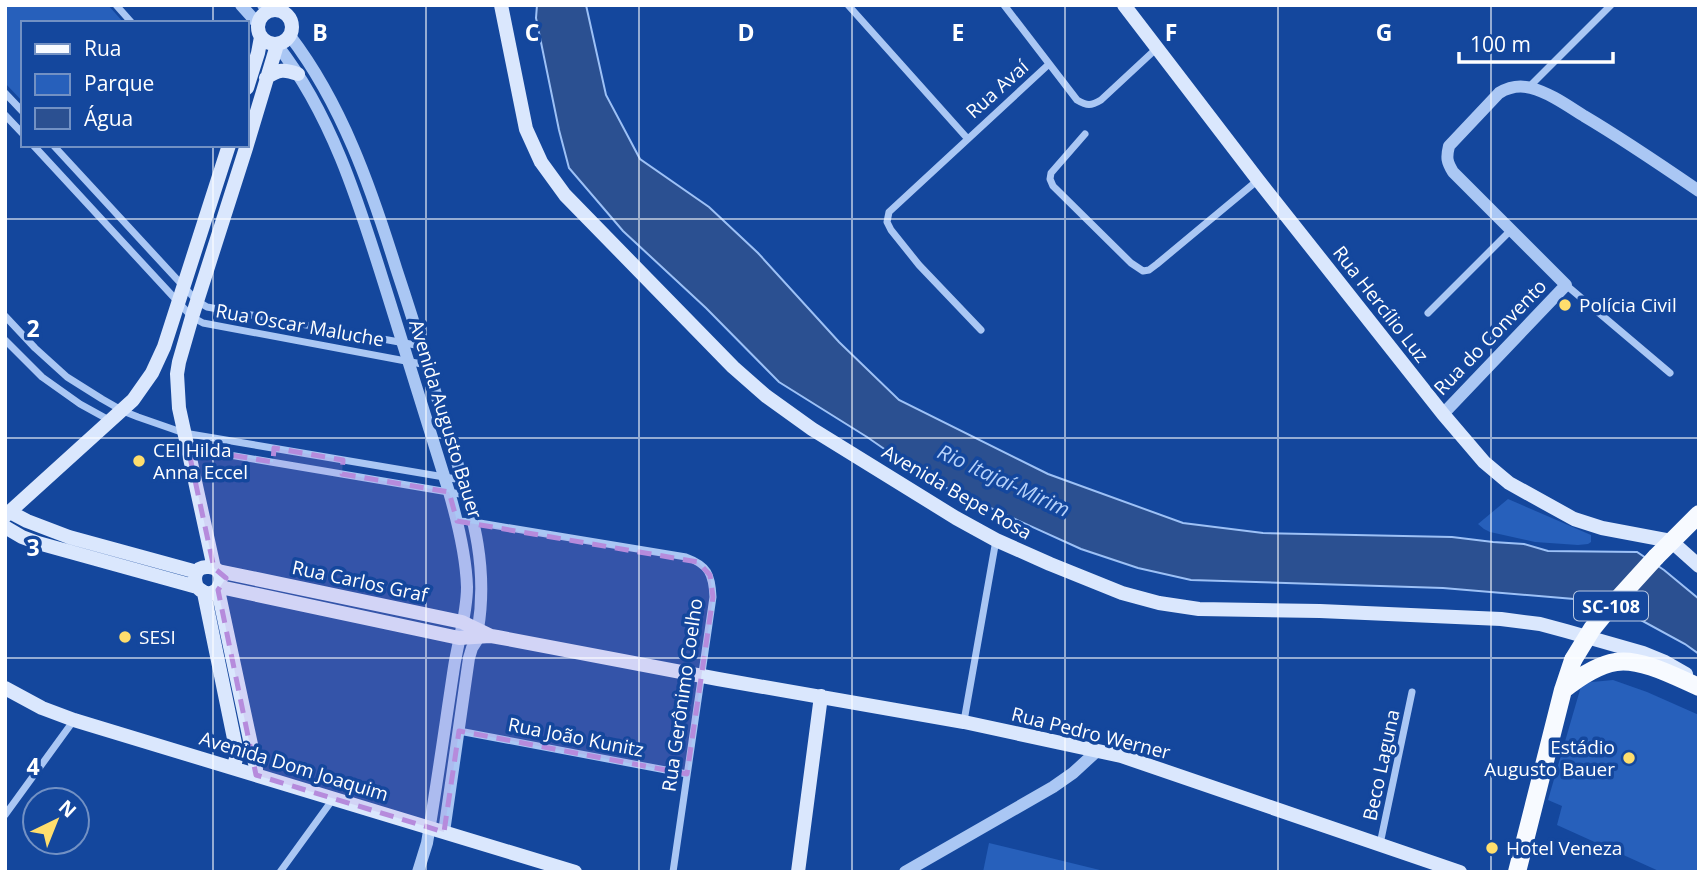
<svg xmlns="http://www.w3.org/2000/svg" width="1704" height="877" viewBox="0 0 1704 877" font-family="'Open Sans',sans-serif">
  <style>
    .green { fill: #2760bb }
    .water { fill: #2b5091; stroke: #9dc1f6; stroke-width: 2 }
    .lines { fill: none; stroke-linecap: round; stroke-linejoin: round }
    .minor { stroke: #aac7f4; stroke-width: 7 }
    .tertiary { stroke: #aac7f4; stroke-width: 12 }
    .secondary { stroke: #dae7fd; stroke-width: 14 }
    .primary { stroke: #f7faff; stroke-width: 18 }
    .primary-bridge { stroke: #f7faff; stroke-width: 18 }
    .marked { fill: #b68bdc; fill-opacity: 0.2; stroke: #b68bdc; stroke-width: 5; stroke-dasharray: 14 9; stroke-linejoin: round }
    .grid { fill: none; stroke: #fff; stroke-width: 2; stroke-opacity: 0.55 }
    .poi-dot { fill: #ffde6d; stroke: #14479d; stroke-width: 2.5 }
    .labels { text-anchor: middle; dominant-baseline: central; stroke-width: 7; stroke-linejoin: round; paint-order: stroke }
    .shield { fill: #14479d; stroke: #b8c8e2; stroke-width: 2 }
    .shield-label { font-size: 18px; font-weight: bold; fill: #fff }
    .street-label { font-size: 19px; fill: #fff; stroke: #14479d }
    .poi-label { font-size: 19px; fill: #fff; stroke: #14479d; text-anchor: start }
    .water-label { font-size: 21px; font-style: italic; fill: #b7d2fa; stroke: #14479d }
    .grid-label { font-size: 23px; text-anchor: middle; font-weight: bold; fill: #fff; stroke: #14479d; stroke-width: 7; stroke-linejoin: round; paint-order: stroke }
  </style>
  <rect width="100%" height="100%" fill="#14479d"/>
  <!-- green -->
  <path class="green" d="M 5,5 L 108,5 L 124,23 L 23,23 L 23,102 L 5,83 Z
    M 1508,499 L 1591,535 L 1591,542 L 1588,544 L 1578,545 L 1535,542 L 1490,532 L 1484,529 L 1478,524 Z
    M 1613,680 L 1647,692 L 1699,715 L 1699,872 L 1661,872 L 1557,825 L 1562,806 L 1548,800 L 1582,683 Z
    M 989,843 L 1108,872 L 983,872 Z"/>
  <!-- water -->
  <path class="water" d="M 537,5 L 586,5 L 606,95 L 640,159 L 709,207 L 758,253 L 839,342 L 899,400 L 1048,474 L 1183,523 L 1263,533 L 1452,537 L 1493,542 L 1524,544 L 1548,551 L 1637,552 L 1664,570 L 1699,599 L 1699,654 L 1685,644 L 1628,613 L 1586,600 L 1443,588 L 1191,580 L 1138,568 L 1081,549 L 929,480 L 867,437 L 779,382 L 706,308 L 623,231 L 569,168 L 559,130 L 536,18 Z"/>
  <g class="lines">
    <!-- minor -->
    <path class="minor" d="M 116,5 L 132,23
      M 848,5 L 967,138
      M 1004,5 L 1077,100 C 1087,106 1091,106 1101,100 L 1157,48
      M 1529,87 L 1611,5
      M 5,93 L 23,112
      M 5,115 L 23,134
      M 1085,134 L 1051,173 L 1050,179 L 1053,186 L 1131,263 L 1143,271 L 1149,270 L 1157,264 L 1258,180
      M 33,145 L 192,317 L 203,323 L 427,365
      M 53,145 L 197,301 L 207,307 L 421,346
      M 1566,285 L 1670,373
      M 1428,313 L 1511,230
      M 5,316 L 35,348 L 67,377 L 102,399 L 123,411 L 138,417 L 184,433 L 462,480
      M 981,330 L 919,265 L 891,230 L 887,222 L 889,212 L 1049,64
      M 5,340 L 42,377 L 80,404 L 109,420
      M 188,448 L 466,495
      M 457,521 L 474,522 L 686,557 C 708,565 712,574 713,597 L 673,872
      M 964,721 L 996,540
      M 459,731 L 687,774
      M 5,815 L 74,720
      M 1380,844 L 1412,692
      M 280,872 L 333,799"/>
    <!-- tertiary -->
    <path class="tertiary" d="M 241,5 L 258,24
      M 263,5 L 268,11
      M 290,36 C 342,104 371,188 396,268 C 408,304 419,339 430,375 C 439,404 448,433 457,462 C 474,519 488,569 478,629
      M 277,45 C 333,116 360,207 387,293 C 408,359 428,426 449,492 C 458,523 466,555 467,587 C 467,614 458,641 454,667 C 445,726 437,784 427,843 L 418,872
      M 1443,414 L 1566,285 L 1453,172 C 1447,162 1446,158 1449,146 L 1499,93 C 1509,87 1520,85 1531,88 C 1550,93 1568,106 1584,116 C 1623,139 1661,165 1699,191
      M 444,832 L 469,658 L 472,648 L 479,637
      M 905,872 L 1053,787 L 1073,773 L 1097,751"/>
    <!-- secondary -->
    <path class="secondary" d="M 501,5 L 526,129 L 541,162 L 565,195 L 733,367 L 766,396 L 812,429 L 956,518 L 996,540 L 1050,564 L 1122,593 L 1159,603 L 1199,609 L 1320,611 L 1501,619 L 1540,624 L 1566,631 L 1643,653 L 1665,662 L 1686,674
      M 1124,5 L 1258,180 L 1443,414 L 1484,462 L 1509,483 L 1574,519 L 1602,528 L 1671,541 L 1699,566
      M258 27a17 17 0 1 1 34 0a17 17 0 1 1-34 0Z
      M 266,78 C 279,69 284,69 298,74
      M 247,88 L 258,53 L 261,37
      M 10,512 L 27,521 L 69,537 L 197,572
      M 5,516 L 133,400 L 152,373 L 164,347 L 229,145
      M 5,527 L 22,537 L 38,543 L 197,587 C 219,609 232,565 207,567 C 195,567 193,578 197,587
      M 214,568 L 179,408 L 177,374 L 179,362 L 192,317 L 246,148 L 277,45
      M 218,571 L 462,622 L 491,636 L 497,637 L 718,679 L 964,722 L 1121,756 L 1460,872
      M 220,587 L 459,638 L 490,636
      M 218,590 L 256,768 L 256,775
      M 204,593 L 237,753 L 234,768
      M 5,688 L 42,708 L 74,720 L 575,872
      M 798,872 L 821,696"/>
    <!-- primary -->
    <path class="primary" d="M 1656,557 L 1699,514
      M 1563,690 C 1578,678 1597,665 1616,662 C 1641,658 1676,677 1699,687
      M 1517,872 L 1563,690 L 1573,660"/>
    <!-- primary-bridge -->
    <path class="primary-bridge" d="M 1573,660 L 1592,629 L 1605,613 L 1656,557"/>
  </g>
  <!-- marked area -->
  <path class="marked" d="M 188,448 L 273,462 L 274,448 L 343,460 L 342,474 L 449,492 L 457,521 L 698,562 L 710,575 L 713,597 L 687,774 L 459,731 L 444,832 L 256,775 L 218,590 L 226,578 L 214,568 Z"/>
  <!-- grid -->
  <path class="grid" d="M 213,5 L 213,23M 426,5 L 426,872M 639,5 L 639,872M 852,5 L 852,872M 1065,5 L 1065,872M 1278,5 L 1278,872M 1491,5 L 1491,872M 213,145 L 213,872M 5,219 L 1699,219M 5,438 L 1699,438M 5,658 L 1699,658"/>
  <!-- markers -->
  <g class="poi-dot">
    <circle cx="1565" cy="305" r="7"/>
    <circle cx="139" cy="461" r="7"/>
    <circle cx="125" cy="637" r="7"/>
    <circle cx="1629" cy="758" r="7"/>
    <circle cx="1492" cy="848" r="7"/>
  </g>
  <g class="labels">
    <!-- shield labels -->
    <rect class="shield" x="1574" y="591.5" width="74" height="29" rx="5"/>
    <g class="shield-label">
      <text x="1611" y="606">SC-108</text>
    </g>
    <!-- street labels -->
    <g class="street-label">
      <text transform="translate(997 89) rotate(-42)">Rua Avaí</text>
      <text transform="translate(1381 304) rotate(52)">Rua Hercílio Luz</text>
      <text transform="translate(300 325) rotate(10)">Rua Oscar Maluche</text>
      <text transform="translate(1490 337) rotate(-46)">Rua do Convento</text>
      <text transform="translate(446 419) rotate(73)">Avenida Augusto Bauer</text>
      <text transform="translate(957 492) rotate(30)">Avenida Bepe Rosa</text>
      <text transform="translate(360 581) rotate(12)">Rua Carlos Graf</text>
      <text transform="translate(682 695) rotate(-82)">Rua Gerônimo Coelho</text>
      <text transform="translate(1091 733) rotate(14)">Rua Pedro Werner</text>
      <text transform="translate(576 737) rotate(11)">Rua João Kunitz</text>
      <text transform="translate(1381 765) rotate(-78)">Beco Laguna</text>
      <text transform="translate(294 766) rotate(17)">Avenida Dom Joaquim</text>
    </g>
    <!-- poi labels -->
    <g class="poi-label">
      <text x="1579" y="305">Polícia Civil</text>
      <text x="153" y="450">CEI Hilda<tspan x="153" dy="22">Anna Eccel</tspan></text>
      <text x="139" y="637">SESI</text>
      <text x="1615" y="747" text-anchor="end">Estádio<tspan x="1615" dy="22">Augusto Bauer</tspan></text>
      <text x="1506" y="848">Hotel Veneza</text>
    </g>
    <!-- water labels -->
    <g class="water-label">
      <text transform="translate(1004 480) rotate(25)">Rio Itajaí-Mirim</text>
    </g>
  </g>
  <g class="grid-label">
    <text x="320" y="41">B</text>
    <text x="532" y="41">C</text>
    <text x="746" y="41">D</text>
    <text x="958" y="41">E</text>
    <text x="1171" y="41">F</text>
    <text x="1384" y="41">G</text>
    <text x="33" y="337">2</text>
    <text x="33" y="556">3</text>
    <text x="33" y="775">4</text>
  </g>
  <!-- border -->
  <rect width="1704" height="877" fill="none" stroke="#ffffff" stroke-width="14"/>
  <!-- legend -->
  <rect x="21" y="21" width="228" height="126" fill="#14479d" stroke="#7291c4" stroke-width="2"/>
  <rect x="35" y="44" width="35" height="10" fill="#f7faff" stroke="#7291c4" stroke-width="2"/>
  <text x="84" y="56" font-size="21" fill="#ffffff">Rua</text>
  <rect x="35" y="74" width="35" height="21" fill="#2760bb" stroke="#7291c4" stroke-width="2"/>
  <text x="84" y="91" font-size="21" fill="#ffffff">Parque</text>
  <rect x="35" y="108" width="35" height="21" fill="#2b5091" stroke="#7291c4" stroke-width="2"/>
  <text x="84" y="126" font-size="21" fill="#ffffff">Água</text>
  <!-- north arrow -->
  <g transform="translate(56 821) rotate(43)"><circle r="33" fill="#14479d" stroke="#7291c4" stroke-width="2"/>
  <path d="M0-5L12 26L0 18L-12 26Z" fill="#ffde6d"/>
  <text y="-10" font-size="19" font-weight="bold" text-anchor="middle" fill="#ffffff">N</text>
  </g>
  <!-- scale -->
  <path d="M1459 52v10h154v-10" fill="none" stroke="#ffffff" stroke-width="3.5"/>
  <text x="1470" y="52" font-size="21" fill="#ffffff" stroke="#14479d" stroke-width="5" paint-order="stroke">100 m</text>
</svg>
